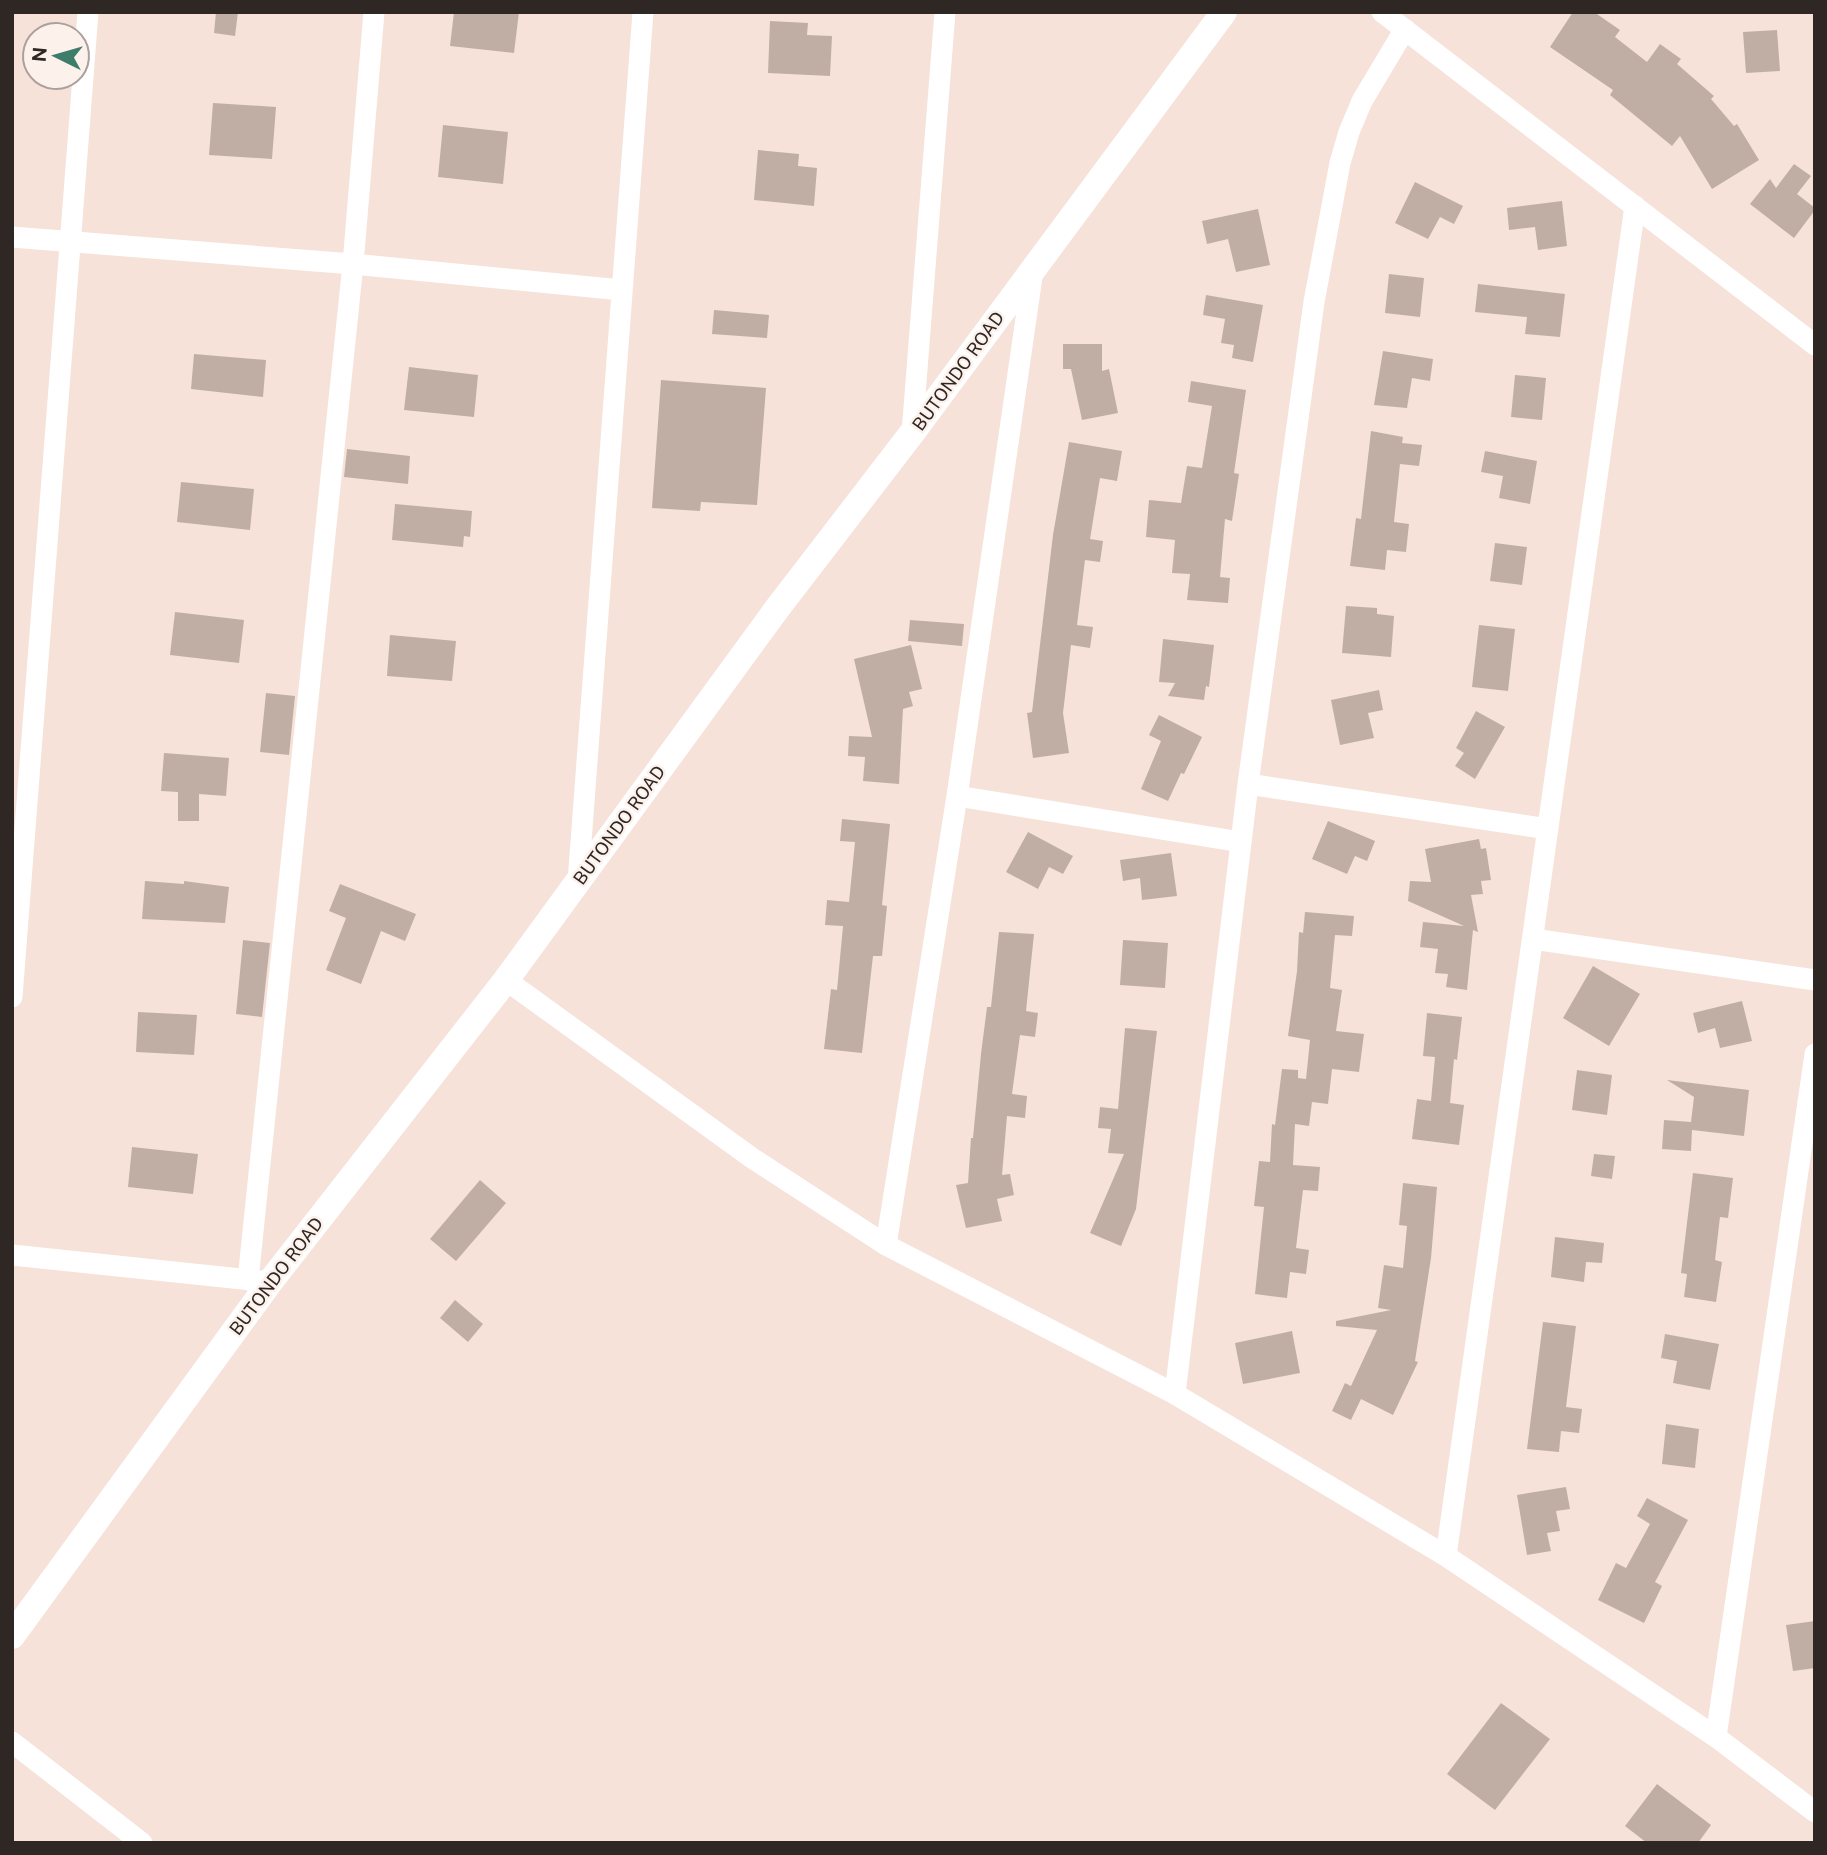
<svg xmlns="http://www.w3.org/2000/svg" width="1827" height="1855" viewBox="0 0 1827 1855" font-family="'Public Sans',sans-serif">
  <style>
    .building { fill: #c0aea5 }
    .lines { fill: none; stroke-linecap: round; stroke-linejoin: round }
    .minor { stroke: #fff; stroke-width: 21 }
    .tertiary { stroke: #fff; stroke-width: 26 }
    .labels { text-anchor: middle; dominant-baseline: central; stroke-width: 5; stroke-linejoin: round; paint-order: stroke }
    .street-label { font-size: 18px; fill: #2e2724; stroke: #fdf1ec }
  </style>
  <rect width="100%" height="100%" fill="#f6e2d9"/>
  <!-- building -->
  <path class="building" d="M 216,12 L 238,12 L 235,36 L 214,33 Z
    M 454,12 L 519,12 L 514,53 L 450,46 Z
    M 1573,12 L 1594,12 L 1620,30 L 1615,37 L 1647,62 L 1660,44 L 1681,59 L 1677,64 L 1714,96 L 1711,99 L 1734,126 L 1737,124 L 1759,160 L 1712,189 L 1680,136 L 1672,146 L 1610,95 L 1613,90 L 1550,47 Z
    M 770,21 L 808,23 L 807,35 L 832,36 L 830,76 L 768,73 Z
    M 1777,30 L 1780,71 L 1746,73 L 1743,32 Z
    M 213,103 L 276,107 L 272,159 L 209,155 Z
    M 443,125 L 508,132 L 503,184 L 438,177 Z
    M 758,150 L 799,154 L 798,166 L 817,168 L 814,206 L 754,200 Z
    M 1794,164 L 1811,176 L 1797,194 L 1815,208 L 1815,210 L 1794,238 L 1750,204 L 1770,179 L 1776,188 Z
    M 1415,182 L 1463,206 L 1454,224 L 1440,217 L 1428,239 L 1395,223 Z
    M 1562,201 L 1567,246 L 1538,250 L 1535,227 L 1509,230 L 1507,208 Z
    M 1258,209 L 1270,265 L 1236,272 L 1228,239 L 1207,244 L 1202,221 Z
    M 1389,274 L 1424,278 L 1420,317 L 1385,313 Z
    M 1478,284 L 1565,294 L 1560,337 L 1525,334 L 1527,317 L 1475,312 Z
    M 1206,295 L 1263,305 L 1253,362 L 1232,358 L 1234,345 L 1221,343 L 1225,319 L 1203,315 Z
    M 714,310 L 769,315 L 767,338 L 712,334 Z
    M 1063,344 L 1102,344 L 1102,371 L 1109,369 L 1118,413 L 1082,420 L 1071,369 L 1063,369 Z
    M 1383,351 L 1433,359 L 1430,381 L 1412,378 L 1407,408 L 1374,405 Z
    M 194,354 L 266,360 L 263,397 L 191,389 Z
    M 409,367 L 478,375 L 474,417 L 404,410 Z
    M 1515,375 L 1546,378 L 1542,420 L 1511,417 Z
    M 661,380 L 766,388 L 757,505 L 701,502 L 700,511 L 652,508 Z
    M 1191,381 L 1246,390 L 1234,473 L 1239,474 L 1232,521 L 1225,519 L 1220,577 L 1230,578 L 1228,603 L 1187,600 L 1190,574 L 1172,573 L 1175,540 L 1146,537 L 1149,500 L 1181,503 L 1187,466 L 1202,468 L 1212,406 L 1188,402 Z
    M 1371,431 L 1403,437 L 1402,443 L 1422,445 L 1419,466 L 1400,464 L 1394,522 L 1409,524 L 1406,552 L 1387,550 L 1385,570 L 1350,566 L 1356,518 L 1361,519 Z
    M 1069,442 L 1122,451 L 1117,481 L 1100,478 L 1090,539 L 1103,541 L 1100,562 L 1085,560 L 1077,625 L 1093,627 L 1090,648 L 1071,645 L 1063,713 L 1069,753 L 1033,758 L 1027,713 L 1032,712 L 1053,535 Z
    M 347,449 L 410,456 L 408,484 L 344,477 Z
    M 1485,451 L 1537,461 L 1530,504 L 1499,498 L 1503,476 L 1481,472 Z
    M 181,482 L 254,489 L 250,530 L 177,522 Z
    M 395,504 L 472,511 L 470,537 L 464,536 L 463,547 L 392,540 Z
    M 1495,543 L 1527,547 L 1522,585 L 1490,581 Z
    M 1346,606 L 1377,608 L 1377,614 L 1394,616 L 1391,657 L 1342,653 Z
    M 175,612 L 244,620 L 239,663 L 170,655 Z
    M 910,620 L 964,624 L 962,646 L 908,641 Z
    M 1479,625 L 1515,629 L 1508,691 L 1472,687 Z
    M 390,635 L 456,641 L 452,681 L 387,676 Z
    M 1163,639 L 1214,645 L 1209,687 L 1206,686 L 1204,700 L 1168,696 L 1175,683 L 1159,682 Z
    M 911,645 L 922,689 L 909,692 L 913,706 L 903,709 L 899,784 L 863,781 L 865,757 L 848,756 L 849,736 L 872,737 L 854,659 Z
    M 1379,690 L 1383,710 L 1368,713 L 1374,738 L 1340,745 L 1331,700 Z
    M 266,693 L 295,696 L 289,755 L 260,752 Z
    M 1476,711 L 1505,727 L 1475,779 L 1455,766 L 1464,753 L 1456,748 Z
    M 1159,715 L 1202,737 L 1184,774 L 1181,773 L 1168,801 L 1141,789 L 1161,741 L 1149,735 Z
    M 164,753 L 229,758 L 226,796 L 199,794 L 199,821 L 178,821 L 178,792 L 161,791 Z
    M 842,819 L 890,824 L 882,905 L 887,906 L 882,956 L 873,956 L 862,1053 L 824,1049 L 831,989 L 837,990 L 843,926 L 825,925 L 827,900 L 849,902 L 855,842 L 840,841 Z
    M 1328,821 L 1375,841 L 1367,861 L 1355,856 L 1347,874 L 1312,859 Z
    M 1028,832 L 1073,856 L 1063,874 L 1049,867 L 1038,889 L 1006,872 Z
    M 1479,839 L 1481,849 L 1486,848 L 1491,880 L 1481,881 L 1483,894 L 1471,895 L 1478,932 L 1473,930 L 1467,990 L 1446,987 L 1448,974 L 1435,973 L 1438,949 L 1420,947 L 1423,922 L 1464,926 L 1408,901 L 1410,881 L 1431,882 L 1425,849 Z
    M 1171,853 L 1177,896 L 1142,900 L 1140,878 L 1123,881 L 1120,860 Z
    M 145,881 L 184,884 L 184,881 L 229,887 L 225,923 L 142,919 Z
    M 340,884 L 416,914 L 405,941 L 381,931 L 361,984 L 326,970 L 346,918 L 329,911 Z
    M 1305,912 L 1354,916 L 1352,936 L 1335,935 L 1330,988 L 1342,990 L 1336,1031 L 1364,1034 L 1359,1072 L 1332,1069 L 1328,1104 L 1312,1102 L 1309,1126 L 1295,1124 L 1293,1165 L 1320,1167 L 1318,1191 L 1303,1190 L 1296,1248 L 1309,1250 L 1306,1274 L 1290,1272 L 1287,1298 L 1255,1294 L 1264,1207 L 1254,1206 L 1259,1161 L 1270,1162 L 1272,1124 L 1275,1125 L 1282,1069 L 1298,1070 L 1298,1078 L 1306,1079 L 1310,1040 L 1288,1036 L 1297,971 L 1299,932 L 1303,933 Z
    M 999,932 L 1034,934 L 1026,1011 L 1038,1013 L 1035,1037 L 1020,1035 L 1012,1094 L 1027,1096 L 1025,1118 L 1007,1116 L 1002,1175 L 1010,1174 L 1014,1195 L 997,1199 L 1002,1221 L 966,1228 L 956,1185 L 968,1183 L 971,1138 L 973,1138 L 981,1054 L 987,1007 L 991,1007 Z
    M 243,940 L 270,943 L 262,1017 L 236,1014 Z
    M 1123,940 L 1168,943 L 1165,988 L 1120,985 Z
    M 1593,966 L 1640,994 L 1609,1046 L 1563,1018 Z
    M 1742,1001 L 1752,1041 L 1720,1048 L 1715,1028 L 1698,1033 L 1693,1013 Z
    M 138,1012 L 197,1015 L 194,1055 L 136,1052 Z
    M 1427,1013 L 1462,1017 L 1457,1060 L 1454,1059 L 1450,1103 L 1464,1105 L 1459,1145 L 1412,1139 L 1417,1099 L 1431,1101 L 1435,1057 L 1423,1056 Z
    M 1125,1028 L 1157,1031 L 1136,1209 L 1121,1246 L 1090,1233 L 1124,1154 L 1108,1153 L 1111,1129 L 1098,1128 L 1100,1107 L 1118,1109 Z
    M 1577,1070 L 1612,1075 L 1607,1115 L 1572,1110 Z
    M 1667,1080 L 1749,1090 L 1744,1136 L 1692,1130 L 1691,1151 L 1662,1149 L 1664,1120 L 1691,1122 L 1694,1097 Z
    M 132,1147 L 198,1154 L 193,1194 L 128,1187 Z
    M 1594,1154 L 1615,1156 L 1612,1179 L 1591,1176 Z
    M 1693,1173 L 1733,1178 L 1728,1218 L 1720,1217 L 1715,1260 L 1722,1262 L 1716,1302 L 1684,1297 L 1687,1274 L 1681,1273 Z
    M 480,1180 L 506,1203 L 456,1261 L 430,1239 Z
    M 1403,1183 L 1437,1187 L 1431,1258 L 1415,1361 L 1418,1362 L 1393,1415 L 1361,1399 L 1351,1420 L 1332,1411 L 1345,1383 L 1351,1386 L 1377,1330 L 1336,1326 L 1336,1321 L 1391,1310 L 1378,1308 L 1384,1265 L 1403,1268 L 1407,1226 L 1399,1225 Z
    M 1555,1237 L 1604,1243 L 1602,1263 L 1586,1262 L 1584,1282 L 1551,1277 Z
    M 455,1300 L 483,1324 L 468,1342 L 440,1318 Z
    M 1543,1322 L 1576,1326 L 1566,1407 L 1582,1409 L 1579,1433 L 1561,1431 L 1559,1452 L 1527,1449 Z
    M 1292,1331 L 1300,1373 L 1243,1384 L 1235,1343 Z
    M 1665,1334 L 1719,1344 L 1710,1390 L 1673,1383 L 1677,1361 L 1661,1358 Z
    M 1666,1424 L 1699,1429 L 1695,1468 L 1662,1464 Z
    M 1566,1487 L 1570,1509 L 1556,1511 L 1560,1531 L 1547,1533 L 1551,1551 L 1527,1555 L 1517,1495 Z
    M 1647,1498 L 1688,1520 L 1655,1582 L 1662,1586 L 1644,1623 L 1598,1600 L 1616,1563 L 1626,1568 L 1650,1524 L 1637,1516 Z
    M 1815,1621 L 1815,1668 L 1793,1671 L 1786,1625 Z
    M 1501,1703 L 1550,1739 L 1495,1810 L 1447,1774 Z
    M 1657,1784 L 1711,1825 L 1698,1843 L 1647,1843 L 1625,1826 Z"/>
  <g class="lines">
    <!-- minor -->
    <path class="minor" d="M 1382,12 L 1815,345
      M 12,237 L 353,264 L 622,290
      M 912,433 L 945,12
      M 1248,784 L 1548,829
      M 957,796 L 1241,842
      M 578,882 L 643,12
      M 1533,939 L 1815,980
      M 506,980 L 752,1158 L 886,1245 L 1175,1394 L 1446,1556 L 1716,1737 L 1815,1812
      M 12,997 L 88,12
      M 886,1245 L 957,796 L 1033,270
      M 12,1255 L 261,1281
      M 248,1280 L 353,264 L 374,12
      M 1175,1394 L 1248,784 L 1314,302 L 1340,163 L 1349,132 L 1362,101 L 1405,29
      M 1446,1556 L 1635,206
      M 1716,1737 L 1815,1054
      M 12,1742 L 142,1843"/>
    <!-- tertiary -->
    <path class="tertiary" d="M 12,1636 L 270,1282 L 506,980 L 776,610 L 912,433 L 1224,12"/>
  </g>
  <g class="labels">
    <!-- street labels -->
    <g class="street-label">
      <text transform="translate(958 371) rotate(-54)">BUTONDO ROAD</text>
      <text transform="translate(619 825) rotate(-54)">BUTONDO ROAD</text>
      <text transform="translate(276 1276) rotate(-53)">BUTONDO ROAD</text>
    </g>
  </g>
  <!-- border -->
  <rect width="1827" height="1855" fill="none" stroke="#2e2724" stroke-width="28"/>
  <!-- north arrow -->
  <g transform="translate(56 56) rotate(275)"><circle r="33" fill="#fdf1ec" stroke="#aaa09c" stroke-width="2"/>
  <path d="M0-5L12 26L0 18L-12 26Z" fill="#3e7d6a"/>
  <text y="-10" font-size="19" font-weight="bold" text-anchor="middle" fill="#2e2724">N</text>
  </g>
</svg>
